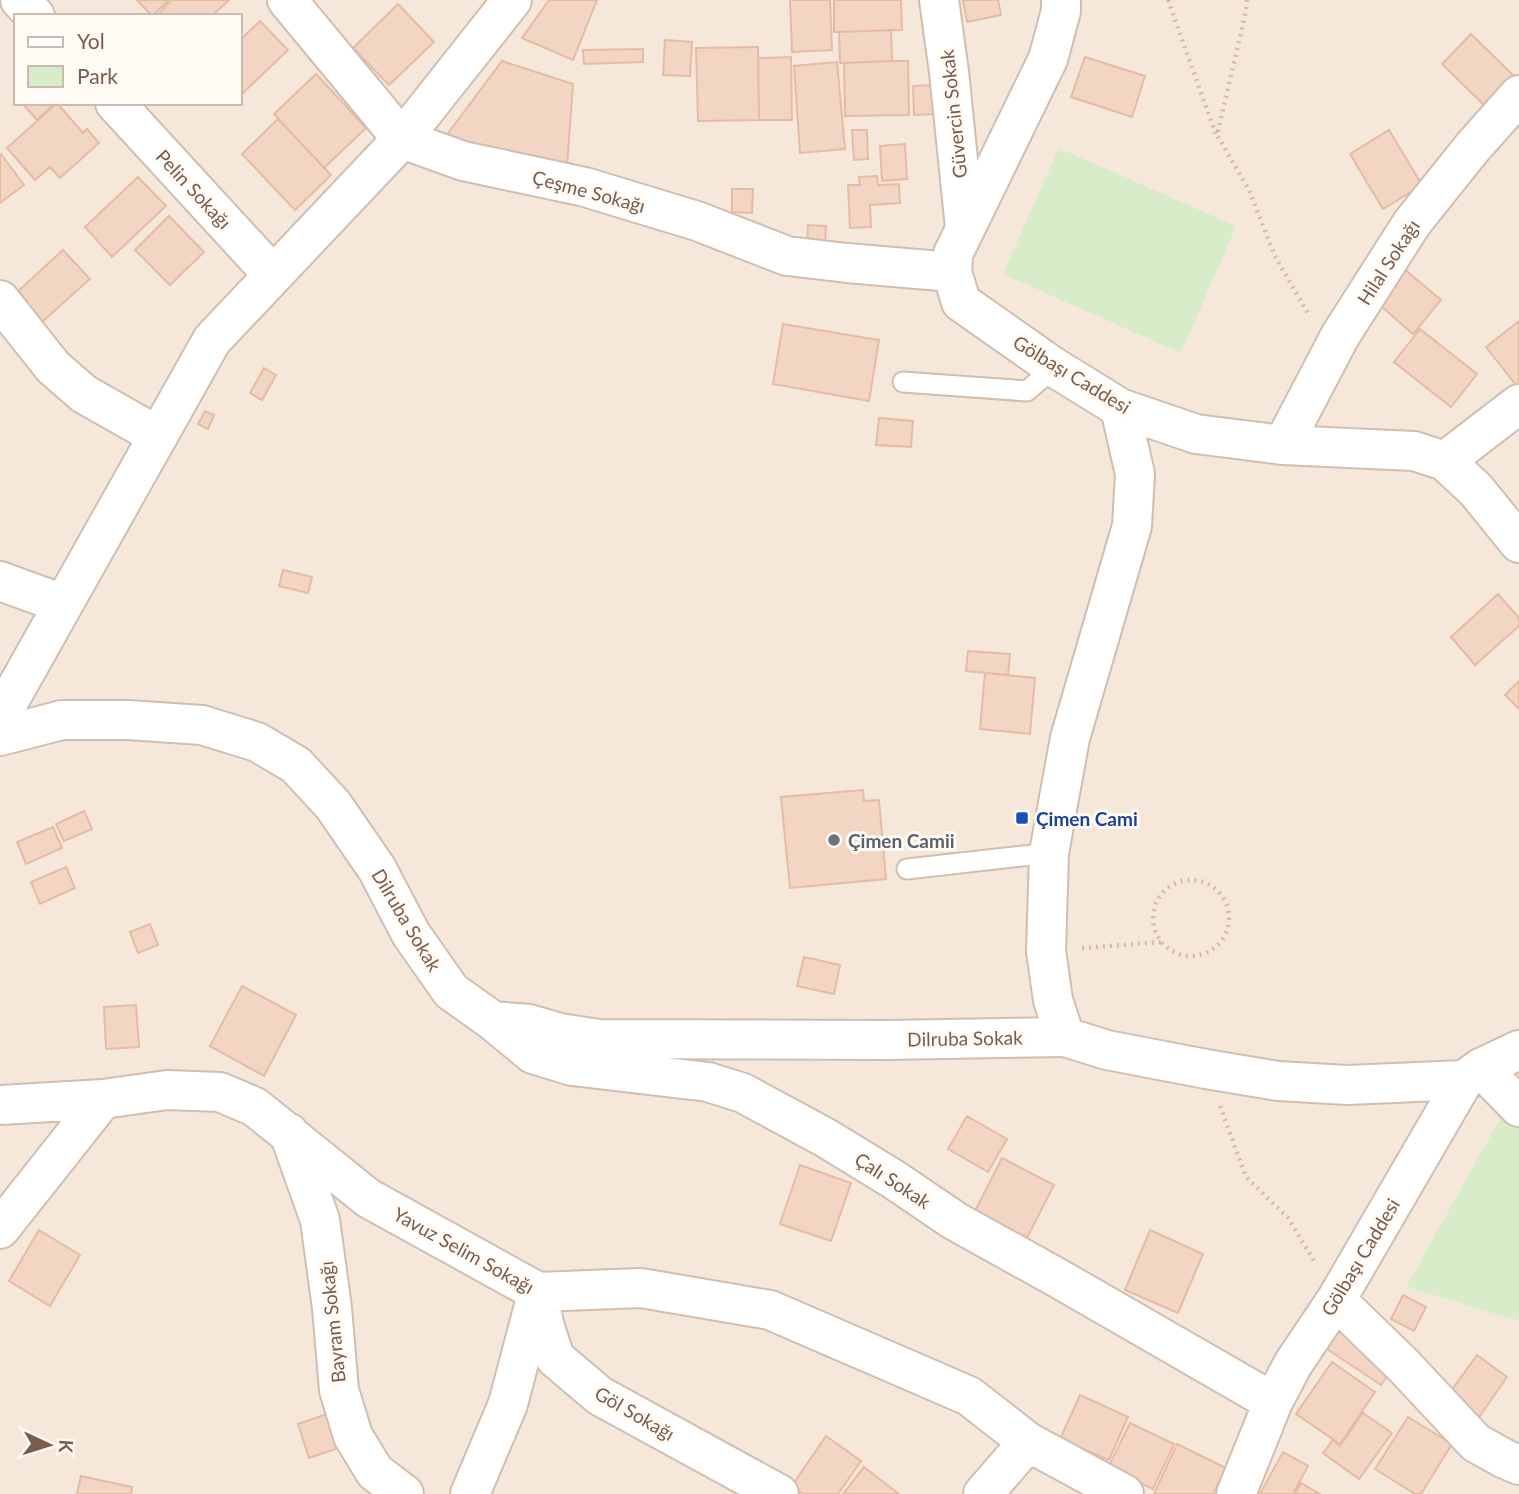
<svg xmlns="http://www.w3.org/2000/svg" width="1519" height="1494" viewBox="0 0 1519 1494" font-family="Lato,sans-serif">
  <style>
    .residential { fill: #f5e8da; fill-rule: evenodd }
    .green { fill: #d8ecc9 }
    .building { fill: #f3d5c3; stroke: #e6bba3; stroke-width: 2 }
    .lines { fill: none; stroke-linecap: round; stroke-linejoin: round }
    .service-casing { stroke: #d1beb0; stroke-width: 23 }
    .minor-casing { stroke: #d1beb0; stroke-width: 42 }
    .tertiary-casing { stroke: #d1beb0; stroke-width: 42 }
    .path { stroke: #d9b8a5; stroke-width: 4.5; stroke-dasharray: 2 5; stroke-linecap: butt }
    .service { stroke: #fff; stroke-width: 19 }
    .minor { stroke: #fff; stroke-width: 38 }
    .tertiary { stroke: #fff; stroke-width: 38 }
    .transit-dot { fill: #1a4fb4; stroke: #fffaf3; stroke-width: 2.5 }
    .worship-dot { fill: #6b7280; stroke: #fffaf3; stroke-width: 2.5 }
    .labels { text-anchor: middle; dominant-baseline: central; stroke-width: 6; stroke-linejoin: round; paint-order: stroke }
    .street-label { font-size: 19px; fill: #7a5c4d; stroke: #fffaf3 }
    .transit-label { font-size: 19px; font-weight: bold; fill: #164399; stroke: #fffaf3; text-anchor: start }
    .worship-label { font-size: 19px; font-weight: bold; fill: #5b616d; stroke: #fffaf3; text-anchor: start }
  </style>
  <rect width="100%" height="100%" fill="#fdf6ec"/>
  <!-- residential -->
  <path class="residential" d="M 0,0 L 1519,0 L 1519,1084 L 1406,1287 L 1519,1321 L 1519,1494 L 0,1494 ZM 16,16 L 240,16 L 240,103 L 16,103 Z"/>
  <!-- green -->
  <path class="green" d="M 1059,148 L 1236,226 L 1181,353 L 1003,274 Z
    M 1519,1084 L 1519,1321 L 1406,1287 Z"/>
  <!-- building -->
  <path class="building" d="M 137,0 L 169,0 L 152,16 Z
    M 171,0 L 229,0 L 212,16 L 157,16 Z
    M 549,0 L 597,0 L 573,60 L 522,38 Z
    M 790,0 L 830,0 L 832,50 L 792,52 Z
    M 834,0 L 901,0 L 902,30 L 834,32 Z
    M 963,0 L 998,0 L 1001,15 L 967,22 Z
    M 398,4 L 434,42 L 389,85 L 353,48 Z
    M 260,21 L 288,50 L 240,96 L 240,40 Z
    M 891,30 L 892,61 L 840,63 L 839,32 Z
    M 1471,34 L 1516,78 L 1487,108 L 1442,64 Z
    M 665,40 L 692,42 L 690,76 L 663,75 Z
    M 758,47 L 759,120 L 698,121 L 696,48 Z
    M 643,49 L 643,62 L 584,64 L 583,50 Z
    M 791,57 L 792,120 L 759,120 L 758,58 Z
    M 1085,57 L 1145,76 L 1132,117 L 1071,97 Z
    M 502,61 L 573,84 L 567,167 L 443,140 Z
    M 892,61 L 908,61 L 909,115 L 845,116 L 844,63 Z
    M 837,62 L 845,149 L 800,153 L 794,66 Z
    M 316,74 L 366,128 L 324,168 L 274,114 Z
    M 935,85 L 936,114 L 914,115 L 913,86 Z
    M 22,103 L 55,103 L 37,120 Z
    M 57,103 L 83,133 L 87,129 L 99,143 L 60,178 L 50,167 L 35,180 L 7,148 Z
    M 278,119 L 331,175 L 295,210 L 242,154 Z
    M 852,130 L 867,130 L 868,159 L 854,160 Z
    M 1389,130 L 1422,185 L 1383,209 L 1350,154 Z
    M 905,144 L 907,179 L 882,181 L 880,146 Z
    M 1,154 L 24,185 L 0,203 L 0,155 Z
    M 877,176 L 878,185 L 899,184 L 900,203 L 870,205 L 871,227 L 850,228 L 848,185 L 860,185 L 859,177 Z
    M 138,177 L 166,206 L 112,257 L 85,227 Z
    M 732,189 L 753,189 L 752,213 L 732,212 Z
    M 169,216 L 204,252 L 170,285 L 135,250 Z
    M 808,225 L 826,226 L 825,247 L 807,246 Z
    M 63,250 L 90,279 L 42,322 L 16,293 Z
    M 1403,268 L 1441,300 L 1413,334 L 1375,301 Z
    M 1519,321 L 1519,389 L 1486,347 Z
    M 783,324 L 879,340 L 869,401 L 773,384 Z
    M 1420,329 L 1477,374 L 1451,407 L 1394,362 Z
    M 264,368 L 276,375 L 262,400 L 250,393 Z
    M 205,411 L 214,415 L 208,429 L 198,424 Z
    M 879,418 L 913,421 L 911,447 L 876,445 Z
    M 283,570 L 312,577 L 308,593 L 279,586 Z
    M 1498,594 L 1519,618 L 1519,626 L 1475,665 L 1451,637 Z
    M 968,651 L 1010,654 L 1008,675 L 966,671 Z
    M 985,673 L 1035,678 L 1030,734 L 980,729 Z
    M 1519,681 L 1519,709 L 1505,695 Z
    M 863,790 L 864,801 L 879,800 L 886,879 L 790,888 L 781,797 Z
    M 84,811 L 92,829 L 64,841 L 56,824 Z
    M 53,827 L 62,848 L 26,864 L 17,842 Z
    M 66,867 L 75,888 L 40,904 L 31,882 Z
    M 150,924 L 158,945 L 138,953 L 130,932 Z
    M 804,957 L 840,965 L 834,994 L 797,986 Z
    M 242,986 L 296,1015 L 264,1076 L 210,1046 Z
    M 136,1005 L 139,1047 L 106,1049 L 104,1007 Z
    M 967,1116 L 1007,1139 L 988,1172 L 948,1149 Z
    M 1002,1158 L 1054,1185 L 1027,1238 L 975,1211 Z
    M 800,1165 L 851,1183 L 831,1241 L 780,1224 Z
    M 39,1230 L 80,1255 L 50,1306 L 9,1281 Z
    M 1150,1230 L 1203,1254 L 1178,1313 L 1125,1290 Z
    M 1403,1295 L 1426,1307 L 1414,1331 L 1391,1319 Z
    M 1335,1324 L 1395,1365 L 1381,1385 L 1321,1345 Z
    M 1477,1355 L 1507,1377 L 1477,1420 L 1446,1398 Z
    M 1332,1362 L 1375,1392 L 1340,1444 L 1296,1414 Z
    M 1080,1395 L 1128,1417 L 1109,1460 L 1060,1439 Z
    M 333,1412 L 344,1446 L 309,1458 L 298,1424 Z
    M 1363,1413 L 1392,1433 L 1359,1479 L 1323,1453 L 1333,1440 L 1340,1446 Z
    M 1408,1417 L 1452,1444 L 1421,1494 L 1415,1494 L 1375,1469 Z
    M 1130,1423 L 1174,1444 L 1153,1489 L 1108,1468 Z
    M 826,1436 L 861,1461 L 838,1494 L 803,1494 L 792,1486 Z
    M 1177,1444 L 1226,1468 L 1213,1494 L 1154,1494 Z
    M 1283,1452 L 1308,1466 L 1293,1494 L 1260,1494 Z
    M 864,1467 L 899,1494 L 843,1494 Z
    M 81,1476 L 132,1487 L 131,1494 L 77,1494 Z
    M 1301,1483 L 1320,1494 L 1295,1494 Z"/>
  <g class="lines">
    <!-- service casing -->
    <g class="service-casing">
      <path id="service" d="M 903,382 L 1027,391 L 1043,377 L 1052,366
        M 907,869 L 1049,853"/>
    </g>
    <!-- minor casing -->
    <g class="minor-casing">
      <path id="minor" d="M 20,0 L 35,16
        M 287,0 L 402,139 L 463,161 L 585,187 L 697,221 L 787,256 L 847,263 L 952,272
        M 939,0 L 949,72 L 965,228
        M 115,103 L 273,275
        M 0,300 L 53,367 L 84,394 L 158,436
        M 1283,445 L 1340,336 L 1412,223 L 1472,148 L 1519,95
        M 1445,461 L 1519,404
        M 0,581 L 63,604
        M 0,736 L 62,720 L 128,720 L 202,725 L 257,742 L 296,765 L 333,805 L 377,869 L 411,934 L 451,991 L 493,1021 L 529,1024 L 560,1033 L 599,1039 L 886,1040 L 1065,1037
        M 493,1021 L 533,1054 L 572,1066 L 708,1082 L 743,1093 L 826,1138 L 893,1179 L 955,1221 L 1056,1277 L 1273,1402
        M 1481,1068 L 1519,1107
        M 0,1105 L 103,1099 L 167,1090 L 220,1092 L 255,1107 L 368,1198 L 538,1292 L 641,1288 L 770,1310 L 969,1396 L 1028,1442 L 1124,1494
        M 289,1133 L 320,1220 L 332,1308 L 339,1390 L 353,1436 L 375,1472 L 404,1494
        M 0,1229 L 103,1099
        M 538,1292 L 544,1324 L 555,1358 L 600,1396 L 779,1494
        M 1336,1300 L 1404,1366 L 1476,1443 L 1505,1459 L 1519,1465
        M 470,1494 L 508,1404 L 536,1298
        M 983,1494 L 1028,1442
        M 1236,1494 L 1273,1402 L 1293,1364 L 1336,1300 L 1464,1080"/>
    </g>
    <!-- tertiary casing -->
    <g class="tertiary-casing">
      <path id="tertiary" d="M 1061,0 L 1061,11 L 1048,59 L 953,254 L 952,272 L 961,302 L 1052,366 L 1120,408 L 1196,434 L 1283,445 L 1414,451 L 1445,461 L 1476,490 L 1519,543
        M 1120,408 L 1135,474 L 1132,526 L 1070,738 L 1049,853 L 1046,951 L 1053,1000 L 1065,1037 L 1107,1050 L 1206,1069 L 1278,1081 L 1347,1085 L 1464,1080 L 1481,1068 L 1519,1050
        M 0,717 L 212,340 L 402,139 L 512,0"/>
    </g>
    <!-- path -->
    <path class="path" d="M 1168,0 L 1216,135
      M 1247,0 L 1246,11 L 1217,135 L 1249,190 L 1275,256 L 1310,317
      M1153 918a38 38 0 1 1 76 0a38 38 0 1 1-76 0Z
      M 1082,948 L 1161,942
      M 1220,1106 L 1246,1177 L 1288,1218 L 1316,1264"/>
    <!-- service -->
    <use href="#service" class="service"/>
    <!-- minor -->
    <use href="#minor" class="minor"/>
    <!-- tertiary -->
    <use href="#tertiary" class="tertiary"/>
  </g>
  <!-- markers -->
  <rect class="transit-dot" x="1015" y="811" width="14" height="14" rx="3.5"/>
  <circle class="worship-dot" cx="834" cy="840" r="7"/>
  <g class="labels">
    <!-- street labels -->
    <g class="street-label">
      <text transform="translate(953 114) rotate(-96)">Güvercin Sokak</text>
      <text transform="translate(194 189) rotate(47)">Pelin Sokağı</text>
      <text transform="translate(589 191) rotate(15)">Çeşme Sokağı</text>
      <text transform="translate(1388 262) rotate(-57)">Hilal Sokağı</text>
      <text transform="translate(1072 374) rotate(31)">Gölbaşı Caddesi</text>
      <text transform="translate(407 920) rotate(59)">Dilruba Sokak</text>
      <text transform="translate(965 1038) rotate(-1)">Dilruba Sokak</text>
      <text transform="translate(893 1180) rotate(33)">Çalı Sokak</text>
      <text transform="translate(464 1250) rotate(29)">Yavuz Selim Sokağı</text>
      <text transform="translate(1360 1257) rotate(-59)">Gölbaşı Caddesi</text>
      <text transform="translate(332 1322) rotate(-96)">Bayram Sokağı</text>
      <text transform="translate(635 1413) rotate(30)">Göl Sokağı</text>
    </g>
    <!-- transit labels -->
    <g class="transit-label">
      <text x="1036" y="818">Çimen Cami</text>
    </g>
    <!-- worship labels -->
    <g class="worship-label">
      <text x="848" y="840">Çimen Camii</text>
    </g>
  </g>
  <!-- legend -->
  <rect x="14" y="14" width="228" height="91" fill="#fffaf3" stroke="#cabbb1" stroke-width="2"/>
  <rect x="28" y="37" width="35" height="10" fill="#ffffff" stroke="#cabbb1" stroke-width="2"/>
  <text x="77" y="49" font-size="21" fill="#7a5c4d">Yol</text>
  <rect x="28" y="66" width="35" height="21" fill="#d8ecc9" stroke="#cabbb1" stroke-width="2"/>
  <text x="77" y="84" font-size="21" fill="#7a5c4d">Park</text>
  <!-- north arrow -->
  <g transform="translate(49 1445) rotate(94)" stroke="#fffaf3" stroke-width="5" paint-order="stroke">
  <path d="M0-5L12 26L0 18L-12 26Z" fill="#7a5c4d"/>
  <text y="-10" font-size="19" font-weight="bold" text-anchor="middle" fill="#7a5c4d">K</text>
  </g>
</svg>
